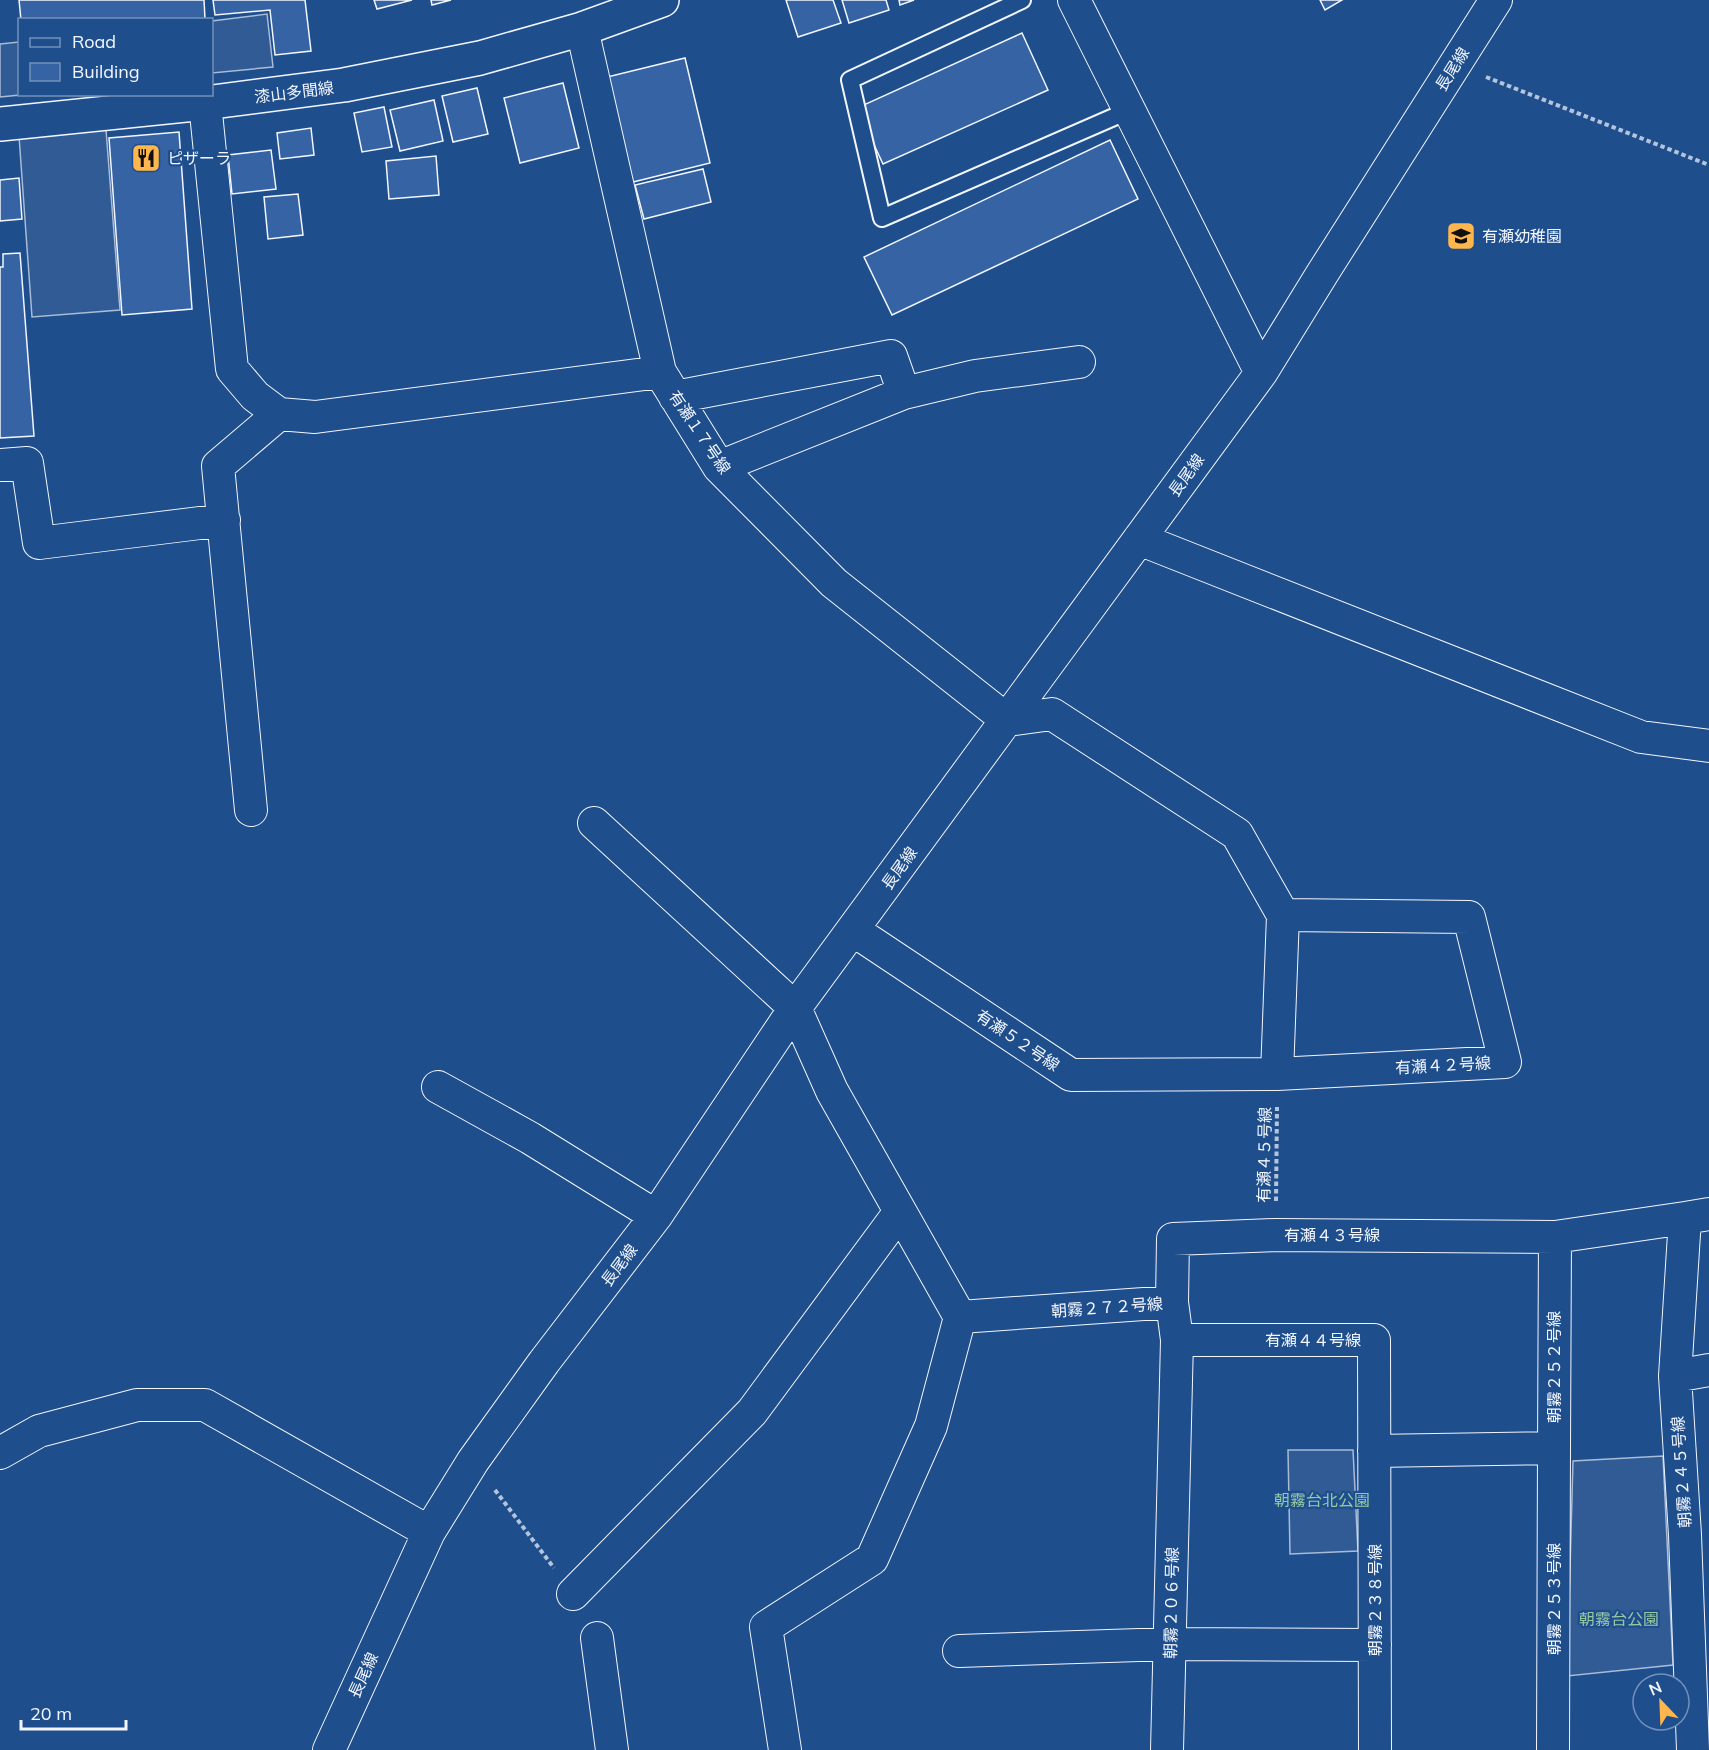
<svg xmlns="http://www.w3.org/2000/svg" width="1709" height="1750" viewBox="0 0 1709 1750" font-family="Mulish,'Noto Sans JP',sans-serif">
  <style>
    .built { fill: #305b95; stroke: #a8bbd7; stroke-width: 1.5 }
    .building { fill: #3563a3; stroke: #f2f6ff; stroke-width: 1.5 }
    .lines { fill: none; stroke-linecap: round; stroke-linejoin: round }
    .service-casing { stroke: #f2f6ff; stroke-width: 20 }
    .minor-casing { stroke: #f2f6ff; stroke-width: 34 }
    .tertiary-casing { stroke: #f2f6ff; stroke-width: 36 }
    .path { stroke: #b3c4dc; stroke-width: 4; stroke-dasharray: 4.5 3; stroke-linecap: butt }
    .service { stroke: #1f4e8c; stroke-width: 16 }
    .minor { stroke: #1f4e8c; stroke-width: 32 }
    .tertiary { stroke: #1f4e8c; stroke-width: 33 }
    .labels { text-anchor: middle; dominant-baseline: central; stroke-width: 4.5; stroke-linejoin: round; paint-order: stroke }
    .street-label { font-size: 16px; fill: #f2f6ff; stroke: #1f4e8c }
    .poi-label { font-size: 16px; fill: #f2f6ff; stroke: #1f4e8c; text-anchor: start }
    .park-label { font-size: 16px; fill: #97c8a6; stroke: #1f4e8c }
  </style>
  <rect width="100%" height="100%" fill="#1f4e8c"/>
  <!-- built -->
  <path class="built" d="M 267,14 L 273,67 L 212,73 L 212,21 Z
    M 19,42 L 20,95 L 0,97 L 0,44 Z
    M 106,130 L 120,310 L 32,317 L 19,136 Z
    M 1288,1450 L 1353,1450 L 1358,1551 L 1290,1554 Z
    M 1663,1456 L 1673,1665 L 1567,1676 L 1573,1461 Z"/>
  <!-- building -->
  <path class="building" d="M 19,0 L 204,0 L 205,19 L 21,20 Z
    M 213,0 L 305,0 L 311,51 L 275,55 L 270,10 L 215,15 Z
    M 374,0 L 412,0 L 377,9 Z
    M 431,0 L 451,0 L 432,5 Z
    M 786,0 L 833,0 L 841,23 L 798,37 Z
    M 842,0 L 886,0 L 889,10 L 849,23 Z
    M 899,0 L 914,0 L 900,5 Z
    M 1320,0 L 1342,0 L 1325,10 Z
    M 1022,33 L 1048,90 L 883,164 L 857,108 Z
    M 685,58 L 710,163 L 625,184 L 599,79 Z
    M 563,83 L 579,148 L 520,163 L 504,98 Z
    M 477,88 L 488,134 L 453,142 L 442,96 Z
    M 434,100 L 443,141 L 400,151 L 390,110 Z
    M 384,107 L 392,147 L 362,152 L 354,113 Z
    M 311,128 L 314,155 L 280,159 L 277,133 Z
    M 179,132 L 192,309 L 122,315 L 109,138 Z
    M 1110,140 L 1138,199 L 892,315 L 864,257 Z
    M 271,150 L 276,189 L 232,194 L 228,155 Z
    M 436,156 L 439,195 L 389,199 L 386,161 Z
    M 703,169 L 711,202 L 644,219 L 635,185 Z
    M 19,178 L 22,219 L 0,221 L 0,180 Z
    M 298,194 L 303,235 L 268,239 L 264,197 Z
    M 20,253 L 34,436 L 0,438 L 0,267 L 3,267 L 3,254 Z"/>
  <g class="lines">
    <!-- service casing -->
    <g class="service-casing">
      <path id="service" d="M 1022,0 L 850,80 L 882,218 L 1130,110"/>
    </g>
    <!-- minor casing -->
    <g class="minor-casing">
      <path id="minor" d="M 1074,0 L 1261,373
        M 582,29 L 660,372 L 719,467 L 834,583 L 1007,720 L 1052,714 L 1237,834 L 1283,915 L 1277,1074 L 1505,1062 L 1469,917 L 1283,915
        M 205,103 L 232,369 L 255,396 L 279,414 L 315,417 L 660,372
        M 675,397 L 891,356 L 904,393
        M 0,465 L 27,463 L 39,543 L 224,520
        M 719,467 L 904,393 L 975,376 L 1079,362
        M 1139,539 L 1641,737 L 1709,746
        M 251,810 L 218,466 L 279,414
        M 594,823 L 795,1008 L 832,1091 L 960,1317 L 931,1426 L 872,1559 L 766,1627 L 785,1750
        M 853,930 L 1071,1075 L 1277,1074
        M 438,1087 L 530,1138 L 656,1216
        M 1172,1302 L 1173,1239 L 1275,1235 L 1555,1237
        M 960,1317 L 1172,1302 L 1177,1340 L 1167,1750
        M 1177,1340 L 1374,1340 L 1375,1750
        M 1675,1376 L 1709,1370
        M 1374,1451 L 1554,1448 L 1555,1237 L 1685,1218
        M 0,1453 L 39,1431 L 137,1405 L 205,1405 L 429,1532
        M 573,1594 L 752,1412 L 899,1213
        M 597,1638 L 612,1750
        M 959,1651 L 1170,1644 L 1375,1645
        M 329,1750 L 429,1532 L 473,1461 L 544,1362 L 656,1216 L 795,1008 L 1261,373 L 1322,274 L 1496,0
        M 1553,1750 L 1554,1448
        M 1693,1750 L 1685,1535 L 1675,1376 L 1685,1218 L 1709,1214"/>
    </g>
    <!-- tertiary casing -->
    <g class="tertiary-casing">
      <path id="tertiary" d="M 0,124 L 205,103 L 344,85 L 480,58 L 582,29 L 662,0"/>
    </g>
    <!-- path -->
    <path class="path" d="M 1486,77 L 1709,165
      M 1276,1201 L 1277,1107
      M 495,1490 L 554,1568"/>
    <!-- service -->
    <use href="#service" class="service"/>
    <!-- minor -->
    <use href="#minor" class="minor"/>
    <!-- tertiary -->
    <use href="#tertiary" class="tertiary"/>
  </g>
  <!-- icons -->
  <defs>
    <g id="restaurant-square" transform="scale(1.5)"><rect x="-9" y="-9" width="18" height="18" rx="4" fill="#ffb74d" stroke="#1f4e8c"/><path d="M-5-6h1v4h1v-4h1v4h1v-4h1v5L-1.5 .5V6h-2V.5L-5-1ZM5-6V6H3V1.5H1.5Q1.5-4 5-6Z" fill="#111"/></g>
    <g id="school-square" transform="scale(1.5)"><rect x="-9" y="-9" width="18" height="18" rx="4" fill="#ffb74d" stroke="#1f4e8c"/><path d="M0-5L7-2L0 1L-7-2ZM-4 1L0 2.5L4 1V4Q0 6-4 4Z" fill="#111"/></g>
  </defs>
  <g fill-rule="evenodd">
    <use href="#restaurant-square" x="146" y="158"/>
    <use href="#school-square" x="1461" y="236"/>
  </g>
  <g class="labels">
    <!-- street labels -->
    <g class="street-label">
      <text transform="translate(1452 69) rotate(-58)">長尾線</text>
      <text transform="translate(294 92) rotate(-7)">漆山多聞線</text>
      <text transform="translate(700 432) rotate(56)">有瀬１７号線</text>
      <text transform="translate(1186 475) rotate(-54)">長尾線</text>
      <text transform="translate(899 868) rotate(-54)">長尾線</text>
      <text transform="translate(1018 1040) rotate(34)">有瀬５２号線</text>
      <text transform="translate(1443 1065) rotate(-3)">有瀬４２号線</text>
      <text transform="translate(1264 1155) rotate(-89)">有瀬４５号線</text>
      <text x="1332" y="1235">有瀬４３号線</text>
      <text transform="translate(619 1265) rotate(-53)">長尾線</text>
      <text transform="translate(1107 1307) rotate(-4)">朝霧２７２号線</text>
      <text x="1313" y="1340">有瀬４４号線</text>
      <text transform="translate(1554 1367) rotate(-90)">朝霧２５２号線</text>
      <text transform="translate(1681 1472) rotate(-94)">朝霧２４５号線</text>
      <text transform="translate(1554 1599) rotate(-90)">朝霧２５３号線</text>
      <text transform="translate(1375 1600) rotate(-90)">朝霧２３８号線</text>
      <text transform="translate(1171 1603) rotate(-89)">朝霧２０６号線</text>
      <text transform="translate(363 1675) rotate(-65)">長尾線</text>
    </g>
    <!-- poi labels -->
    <g class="poi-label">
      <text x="167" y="158">ピザーラ</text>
      <text x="1482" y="236">有瀬幼稚園</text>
    </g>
    <!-- park labels -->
    <g class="park-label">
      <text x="1322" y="1500">朝霧台北公園</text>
      <text x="1619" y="1619">朝霧台公園</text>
    </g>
  </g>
  <!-- legend -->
  <rect x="18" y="18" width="195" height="78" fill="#1f4e8c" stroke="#7391ba" stroke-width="1.5"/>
  <rect x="30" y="38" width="30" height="9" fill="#1f4e8c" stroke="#7391ba" stroke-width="1.5"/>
  <text x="72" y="48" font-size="18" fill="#f2f6ff">Road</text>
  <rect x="30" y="63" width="30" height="18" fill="#3563a3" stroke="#7391ba" stroke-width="1.5"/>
  <text x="72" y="78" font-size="18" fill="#f2f6ff">Building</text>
  <!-- north arrow -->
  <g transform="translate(1661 1702) rotate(337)"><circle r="28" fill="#1f4e8c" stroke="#7391ba" stroke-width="1.5"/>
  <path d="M0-4.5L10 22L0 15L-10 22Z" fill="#ffb74d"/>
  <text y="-9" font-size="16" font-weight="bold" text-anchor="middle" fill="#f2f6ff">N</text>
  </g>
  <!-- scale -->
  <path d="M21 1720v9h105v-9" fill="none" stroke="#f2f6ff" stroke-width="3"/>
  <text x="30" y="1720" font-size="18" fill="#f2f6ff" stroke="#1f4e8c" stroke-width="4.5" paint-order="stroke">20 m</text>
</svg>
